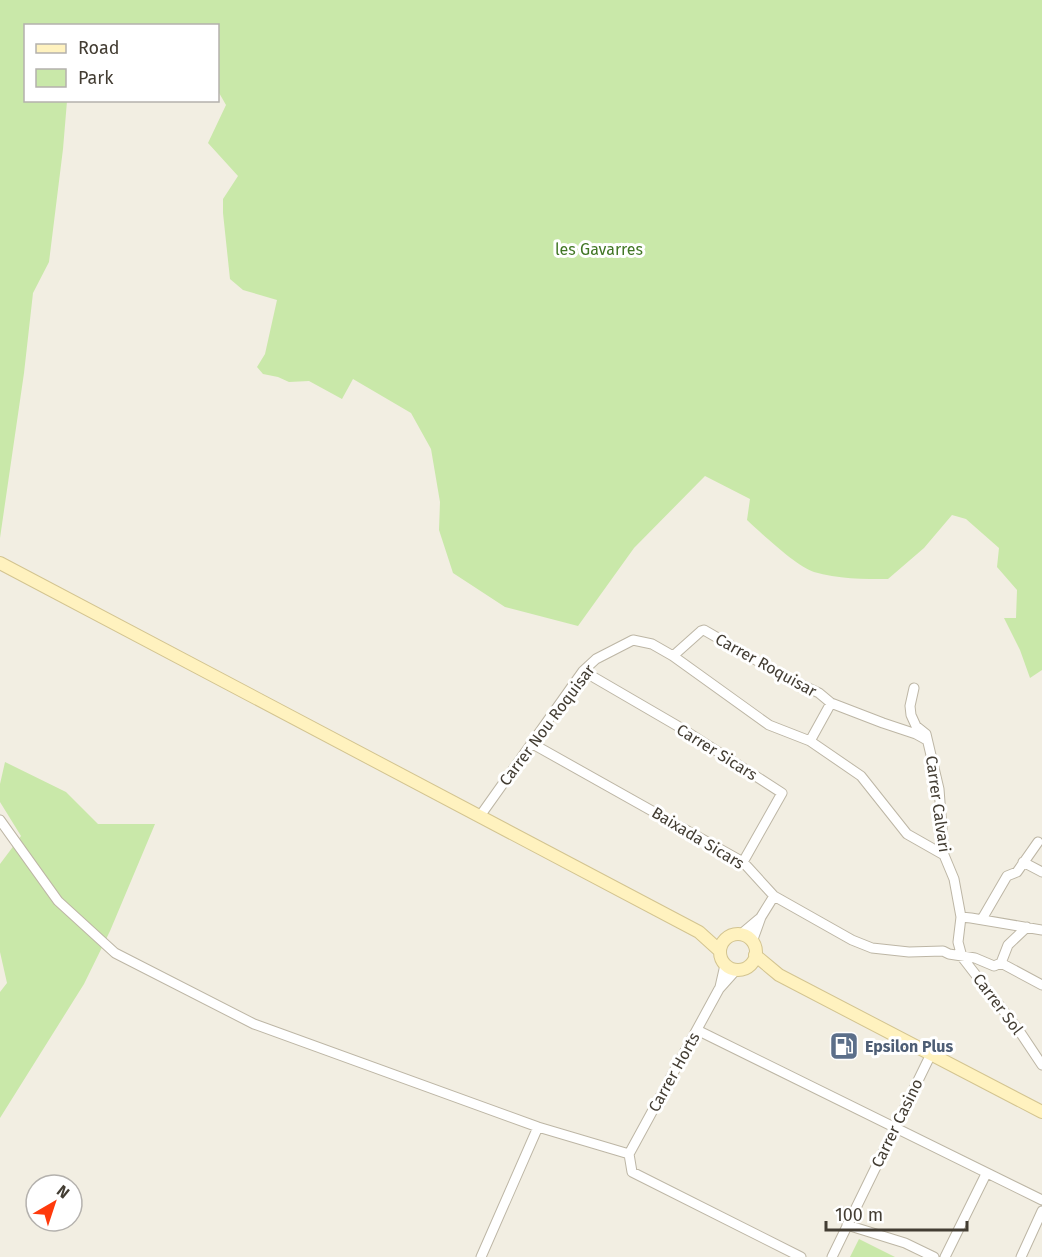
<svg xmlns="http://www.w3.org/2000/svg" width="1042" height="1257" viewBox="0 0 1042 1257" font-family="'Fira Sans',sans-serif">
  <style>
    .green { fill: #c9e8a9 }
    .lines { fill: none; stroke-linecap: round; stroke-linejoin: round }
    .street-casing { stroke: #bdb6a5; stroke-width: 11 }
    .secondary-casing { stroke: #d3c490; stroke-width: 14 }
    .street { stroke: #fff; stroke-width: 9 }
    .secondary { stroke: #fff2bf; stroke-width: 12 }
    .labels { text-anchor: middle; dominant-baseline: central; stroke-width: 6; stroke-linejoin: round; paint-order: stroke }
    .park-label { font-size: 16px; fill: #417625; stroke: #fff }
    .street-label { font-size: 16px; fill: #433d33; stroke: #fff }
    .service-label { font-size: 16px; font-weight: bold; fill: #4e5e75; stroke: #fff; text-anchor: start }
  </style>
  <rect width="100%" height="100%" fill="#f2eee2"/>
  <!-- green -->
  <path class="green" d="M 0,0 L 1042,0 L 1042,670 L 1030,678 L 1020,650 L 1004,618 L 1016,618 L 1017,590 L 997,567 L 999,548 L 966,519 L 952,515 L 924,548 L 888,579 C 864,579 837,579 814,572 C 797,567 761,533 747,520 L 750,499 L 705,476 L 634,548 L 578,626 L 505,607 L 453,573 L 439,530 L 440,502 L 431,449 L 411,413 L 353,379 L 342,399 L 309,381 L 289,382 L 278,377 L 263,374 L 257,367 L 265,354 L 277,300 L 243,290 L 230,279 L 223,213 L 223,199 L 238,176 L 208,143 L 226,105 L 218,91 L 218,26 L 26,26 L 26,100 L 67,101 L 63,149 L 49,262 L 33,293 L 24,373 L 0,538 Z
    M 5,762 L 66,792 L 98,824 L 155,824 L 110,931 L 84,984 L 0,1118 L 0,992 L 7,983 L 0,952 L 0,864 L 21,836 L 0,802 L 0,784 Z
    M 859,1239 L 895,1257 L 850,1257 Z"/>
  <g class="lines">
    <!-- street casing -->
    <g class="street-casing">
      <path id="street" d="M 673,656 L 701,631 L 704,630 L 787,678 L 819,693 L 831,703 L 883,723 L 916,734 L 925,739
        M 583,671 L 681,728 L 782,793 L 743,862
        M 914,688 L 910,706 L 911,715 L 916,726 L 926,734 L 939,789 L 944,855 L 954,879 L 961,917 L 958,942 L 962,957 L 1020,1032 L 1042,1065
        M 810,741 L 831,703
        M 531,743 L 743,862 L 774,896 L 852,940 L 872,948 L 909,952 L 943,951 L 949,954 L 975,958 L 994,966 L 1001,963 L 1042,985
        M 480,816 L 583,671 L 596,659 L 633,640 L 652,644 L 673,656 L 769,725 L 810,741 L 861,776 L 907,834 L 944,855
        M 0,820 L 58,901 L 115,953 L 254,1024 L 538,1127 L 629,1154
        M 1023,862 L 1042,872
        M 961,917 L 971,918 L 1042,930
        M 982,919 L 1007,876 L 1017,872 L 1038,842
        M 740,935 L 759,919
        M 752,942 L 761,917 L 774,896
        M 1001,963 L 1008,945 L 1027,927
        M 720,987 L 725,965
        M 697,1030 L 1042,1200
        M 629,1154 L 719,989 L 736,970
        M 629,1154 L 632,1172 L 801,1257
        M 847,1225 L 905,1243 L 934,1257
        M 481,1257 L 538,1127
        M 832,1257 L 931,1054
        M 945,1257 L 986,1174
        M 1021,1257 L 1042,1211"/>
    </g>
    <!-- secondary casing -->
    <g class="secondary-casing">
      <path id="secondary" d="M 0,563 L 699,932 L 720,951
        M720 952a18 18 0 1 1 36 0a18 18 0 1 1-36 0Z
        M 755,955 L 779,975 L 1042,1112"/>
    </g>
    <!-- street -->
    <use href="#street" class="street"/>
    <!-- secondary -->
    <use href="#secondary" class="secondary"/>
  </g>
  <!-- icons -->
  <defs>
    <g id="fuel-square" transform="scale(1.5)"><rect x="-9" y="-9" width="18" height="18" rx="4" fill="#5c6f8a" stroke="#fff"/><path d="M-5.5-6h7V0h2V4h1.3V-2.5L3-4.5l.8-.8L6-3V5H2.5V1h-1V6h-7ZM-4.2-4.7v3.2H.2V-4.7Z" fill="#fff"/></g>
  </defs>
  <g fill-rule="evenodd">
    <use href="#fuel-square" x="844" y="1046"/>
  </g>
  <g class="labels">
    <!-- park labels -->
    <g class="park-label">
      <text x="599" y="249">les Gavarres</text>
    </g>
    <!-- street labels -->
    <g class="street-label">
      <text transform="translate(766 665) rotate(29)">Carrer Roquisar</text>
      <text transform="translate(547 725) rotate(-53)">Carrer Nou Roquisar</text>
      <text transform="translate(717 752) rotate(32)">Carrer Sicars</text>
      <text transform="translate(938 804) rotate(82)">Carrer Calvari</text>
      <text transform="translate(698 838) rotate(31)">Baixada Sicars</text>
      <text transform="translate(998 1004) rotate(53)">Carrer Sol</text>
      <text transform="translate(674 1072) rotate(-61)">Carrer Horts</text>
      <text transform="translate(897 1123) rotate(-64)">Carrer Casino</text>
    </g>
    <!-- service labels -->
    <g class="service-label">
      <text x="865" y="1046">Epsilon Plus</text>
    </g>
  </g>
  <!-- legend -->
  <rect x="24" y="24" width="195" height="78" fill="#ffffff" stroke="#b4b1ad" stroke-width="1.5"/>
  <rect x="36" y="44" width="30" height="9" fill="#fff2bf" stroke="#b4b1ad" stroke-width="1.5"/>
  <text x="78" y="54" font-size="18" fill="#433d33">Road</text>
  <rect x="36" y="69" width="30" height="18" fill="#c9e8a9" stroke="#b4b1ad" stroke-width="1.5"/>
  <text x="78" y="84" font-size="18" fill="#433d33">Park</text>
  <!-- north arrow -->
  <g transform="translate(54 1203) rotate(39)"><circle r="28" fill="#ffffff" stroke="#b4b1ad" stroke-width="1.5"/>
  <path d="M0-4.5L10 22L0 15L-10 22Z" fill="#ff3a0c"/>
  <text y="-9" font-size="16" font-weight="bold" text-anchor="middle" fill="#433d33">N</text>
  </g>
  <!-- scale -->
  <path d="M826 1221v9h141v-9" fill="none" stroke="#433d33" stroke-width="3"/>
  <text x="835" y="1221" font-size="18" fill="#433d33" stroke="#ffffff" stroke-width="4.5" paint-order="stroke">100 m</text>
</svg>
